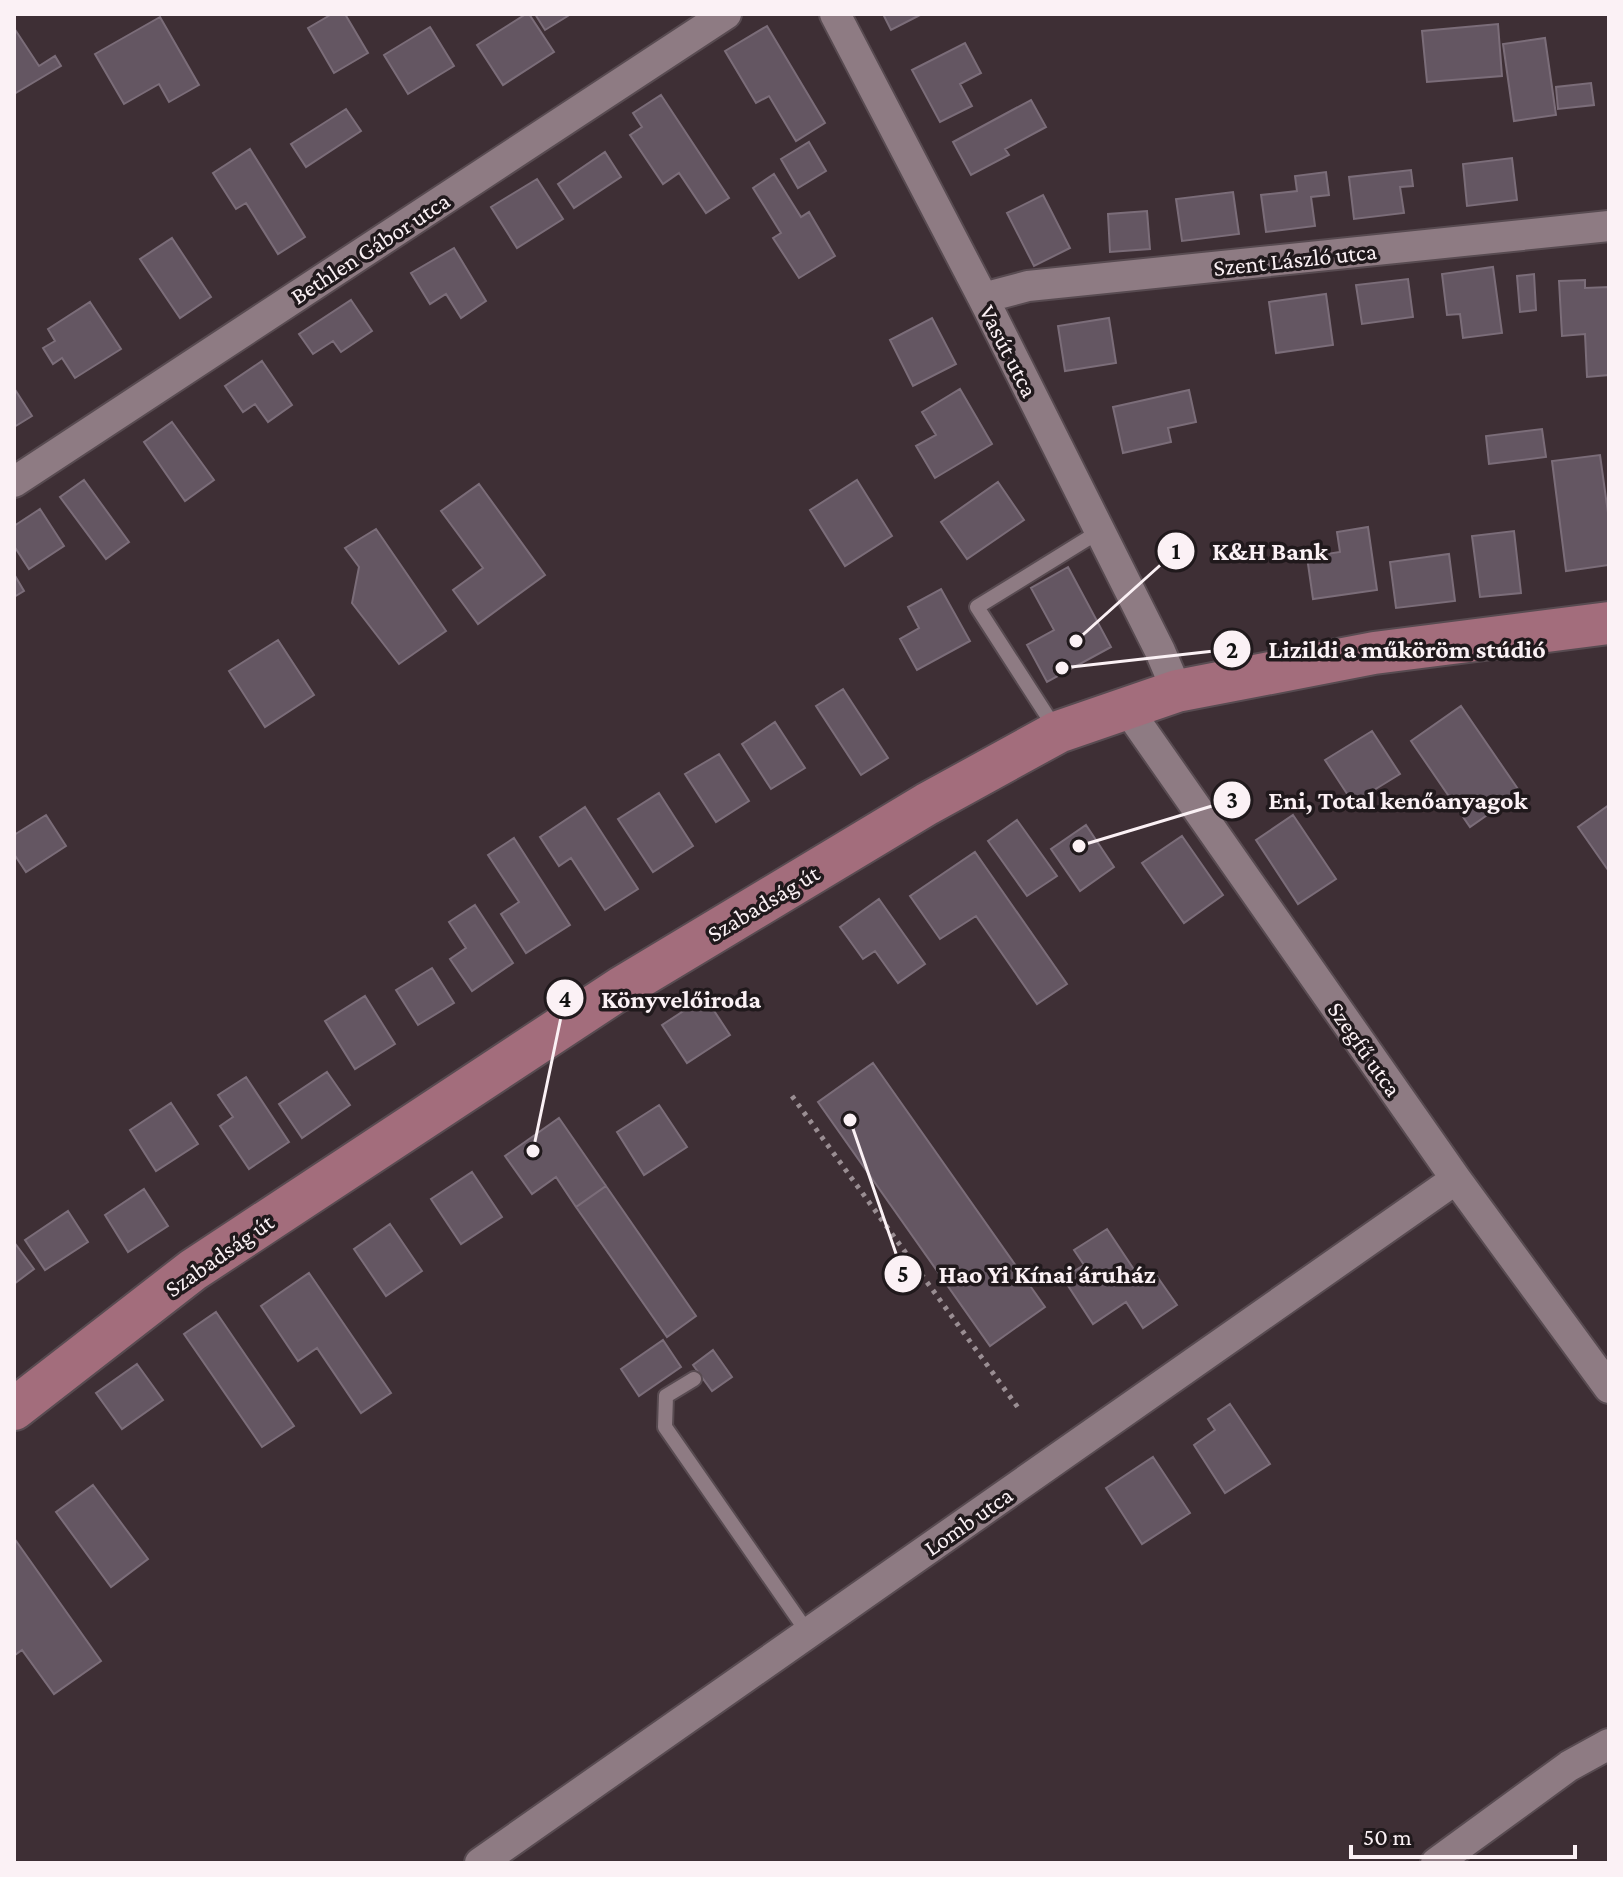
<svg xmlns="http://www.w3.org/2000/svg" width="1623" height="1877" viewBox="0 0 1623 1877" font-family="'Crimson Pro',serif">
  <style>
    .building { fill: #645662; stroke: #7b6d79; stroke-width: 2 }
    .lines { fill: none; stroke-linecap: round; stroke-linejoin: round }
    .lane-casing { stroke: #584b51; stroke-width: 18 }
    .street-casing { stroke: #584b51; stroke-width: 34 }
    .secondary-casing { stroke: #584b51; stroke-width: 46 }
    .path { stroke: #9a8e93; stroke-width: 5; stroke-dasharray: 4 6; stroke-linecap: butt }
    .lane { stroke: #8e7b83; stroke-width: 14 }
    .street { stroke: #8e7b83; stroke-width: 30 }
    .secondary { stroke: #a36d7c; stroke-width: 42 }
    .labels { text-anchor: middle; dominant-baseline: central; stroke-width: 7; stroke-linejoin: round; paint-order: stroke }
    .street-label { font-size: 24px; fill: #fbf1f5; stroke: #20191c }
    .leader { fill: none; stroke: #fbf1f5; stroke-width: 3 }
    .callout-dot { fill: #fbf1f5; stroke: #20191c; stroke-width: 3 }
    .mark-label { font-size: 24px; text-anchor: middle; font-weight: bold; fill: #111 }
    .callout-label { font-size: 26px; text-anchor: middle; font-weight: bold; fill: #fbf1f5; stroke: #20191c; stroke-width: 7; stroke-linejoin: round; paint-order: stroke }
  </style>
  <rect width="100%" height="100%" fill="#3e2f35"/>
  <!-- building -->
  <path class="building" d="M 332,14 L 345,14 L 368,53 L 334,73 L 308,28 Z
    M 526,14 L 529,14 L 554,52 L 503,85 L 477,45 Z
    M 535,14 L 571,14 L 545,30 Z
    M 883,14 L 922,14 L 891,30 Z
    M 160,17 L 199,85 L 169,102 L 159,84 L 124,104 L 95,54 Z
    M 1498,24 L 1502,76 L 1427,82 L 1422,31 Z
    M 767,26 L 825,123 L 796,141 L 769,96 L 756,103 L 725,51 Z
    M 430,27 L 454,66 L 408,94 L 384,55 Z
    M 14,28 L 39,66 L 55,56 L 61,66 L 14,94 Z
    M 1545,38 L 1556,115 L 1514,121 L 1503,44 Z
    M 965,43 L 981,73 L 960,84 L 972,106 L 940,122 L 912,70 Z
    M 1591,83 L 1594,105 L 1558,109 L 1556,87 Z
    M 661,95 L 729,198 L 706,213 L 679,173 L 663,184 L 630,135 L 642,127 L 633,113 Z
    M 1031,100 L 1046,127 L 1005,149 L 1009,155 L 971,175 L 953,142 Z
    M 346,109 L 361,131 L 306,167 L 291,144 Z
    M 809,142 L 826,171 L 798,188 L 781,159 Z
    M 250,149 L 305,237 L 278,254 L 246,203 L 236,209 L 213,173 Z
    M 605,152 L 621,177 L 574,208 L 558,184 Z
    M 1512,158 L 1517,200 L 1467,206 L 1463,164 Z
    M 1411,170 L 1413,186 L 1400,187 L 1404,213 L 1354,219 L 1349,177 Z
    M 1326,172 L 1329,195 L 1311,197 L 1315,226 L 1266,232 L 1261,195 L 1297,191 L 1295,176 Z
    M 774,174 L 801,217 L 809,212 L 835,256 L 799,278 L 773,238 L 781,233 L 753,188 Z
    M 537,179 L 563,219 L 517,248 L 491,207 Z
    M 1233,192 L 1239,234 L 1182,241 L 1176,199 Z
    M 1043,195 L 1070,248 L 1034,266 L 1007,213 Z
    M 1147,211 L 1150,249 L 1110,252 L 1108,214 Z
    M 172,238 L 211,297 L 180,318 L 140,259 Z
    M 454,248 L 486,301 L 461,318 L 446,294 L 430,304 L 411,273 Z
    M 1493,267 L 1502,333 L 1463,338 L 1460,314 L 1447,315 L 1442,274 Z
    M 1534,274 L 1536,310 L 1520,312 L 1517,276 Z
    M 1408,279 L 1413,317 L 1362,324 L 1356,285 Z
    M 1585,280 L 1585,288 L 1609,287 L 1609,375 L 1587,377 L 1585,334 L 1562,336 L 1559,281 Z
    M 1326,294 L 1333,345 L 1276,353 L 1269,302 Z
    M 351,300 L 372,331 L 341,352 L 333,341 L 313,354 L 299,334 Z
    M 90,302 L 121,349 L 75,378 L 62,358 L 53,364 L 43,348 L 55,341 L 48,329 Z
    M 932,318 L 956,364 L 913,386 L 890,340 Z
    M 1109,318 L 1116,363 L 1065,371 L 1058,326 Z
    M 262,361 L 292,405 L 268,422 L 255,404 L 243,412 L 225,386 Z
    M 14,388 L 32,416 L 14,427 Z
    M 960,389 L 992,444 L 935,478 L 916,446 L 936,435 L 922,412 Z
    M 1189,390 L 1196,422 L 1168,428 L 1171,442 L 1123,453 L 1113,407 Z
    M 172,422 L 214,480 L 185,501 L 144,442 Z
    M 1542,429 L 1546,457 L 1489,464 L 1486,436 Z
    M 1600,455 L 1609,520 L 1609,565 L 1566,571 L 1552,461 Z
    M 84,480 L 129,542 L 106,559 L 60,497 Z
    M 857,480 L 892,536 L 845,566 L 810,510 Z
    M 998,482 L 1024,520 L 967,559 L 941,522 Z
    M 479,484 L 545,575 L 478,624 L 453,590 L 483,568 L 441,511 Z
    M 40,509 L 64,546 L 29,569 L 14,546 L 14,526 Z
    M 1368,527 L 1377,590 L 1313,599 L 1307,557 L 1340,552 L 1337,532 Z
    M 376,529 L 446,631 L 399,664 L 352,603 L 359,567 L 345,548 Z
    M 1514,531 L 1521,593 L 1480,597 L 1472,536 Z
    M 1449,554 L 1455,601 L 1396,608 L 1390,562 Z
    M 1068,567 L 1111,647 L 1047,682 L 1027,645 L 1054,630 L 1031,588 Z
    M 14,574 L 24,591 L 14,597 Z
    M 941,589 L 970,641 L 917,670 L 900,639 L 919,628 L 908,607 Z
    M 278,640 L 314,695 L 265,727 L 229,671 Z
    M 843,689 L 888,758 L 861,775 L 816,706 Z
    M 1461,706 L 1520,792 L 1470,827 L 1411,741 Z
    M 775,722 L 805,768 L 771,789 L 742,744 Z
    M 1372,731 L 1400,774 L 1353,803 L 1325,760 Z
    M 719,754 L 749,801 L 716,822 L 685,774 Z
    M 659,793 L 693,846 L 653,872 L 618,819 Z
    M 1609,805 L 1609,869 L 1608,870 L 1578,827 Z
    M 585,807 L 638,889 L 605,910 L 571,858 L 559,866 L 540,837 Z
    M 46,815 L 66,846 L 26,872 L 14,854 L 14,835 Z
    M 1293,815 L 1336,879 L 1298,904 L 1256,840 Z
    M 1017,820 L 1057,876 L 1027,896 L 988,841 Z
    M 1086,825 L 1114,867 L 1080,891 L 1051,849 Z
    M 1182,836 L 1223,895 L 1184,923 L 1142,863 Z
    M 514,838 L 570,925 L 526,953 L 501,914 L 519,902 L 488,855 Z
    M 975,852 L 1067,984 L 1037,1004 L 976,916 L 940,939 L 910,896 Z
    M 879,899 L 925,964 L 898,983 L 875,951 L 863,959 L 840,927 Z
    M 475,905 L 513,963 L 472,991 L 450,959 L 466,948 L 449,922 Z
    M 432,968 L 454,1003 L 418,1025 L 396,990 Z
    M 365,996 L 395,1044 L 355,1069 L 325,1021 Z
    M 705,997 L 730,1035 L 687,1063 L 662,1025 Z
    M 873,1063 L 1045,1307 L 990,1346 L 818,1102 Z
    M 327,1072 L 350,1105 L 302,1138 L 279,1104 Z
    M 246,1077 L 289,1142 L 249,1169 L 220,1126 L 233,1117 L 218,1095 Z
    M 171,1103 L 198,1144 L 156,1171 L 130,1130 Z
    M 659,1105 L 687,1147 L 644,1175 L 617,1132 Z
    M 559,1118 L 606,1186 L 576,1207 L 556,1177 L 532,1194 L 505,1156 Z
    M 472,1172 L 502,1217 L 461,1244 L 431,1199 Z
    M 606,1186 L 696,1316 L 667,1337 L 576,1207 Z
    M 144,1189 L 168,1226 L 128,1252 L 105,1215 Z
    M 68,1211 L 88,1242 L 45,1270 L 25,1240 Z
    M 390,1224 L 422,1271 L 386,1296 L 354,1249 Z
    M 1107,1229 L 1141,1280 L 1154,1272 L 1177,1305 L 1143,1328 L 1126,1302 L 1093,1324 L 1063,1278 L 1084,1265 L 1074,1250 Z
    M 14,1242 L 34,1269 L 14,1284 Z
    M 309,1273 L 391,1393 L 361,1413 L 317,1348 L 298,1361 L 261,1306 Z
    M 216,1312 L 294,1426 L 262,1447 L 184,1334 Z
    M 663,1340 L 681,1367 L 639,1396 L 621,1369 Z
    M 713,1350 L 732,1377 L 712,1391 L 693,1365 Z
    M 137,1364 L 163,1400 L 122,1429 L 96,1393 Z
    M 1230,1404 L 1270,1464 L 1225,1493 L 1194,1445 L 1215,1430 L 1208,1419 Z
    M 1153,1457 L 1190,1513 L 1142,1544 L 1106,1488 Z
    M 93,1485 L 148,1559 L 111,1587 L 56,1512 Z
    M 14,1538 L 101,1661 L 54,1694 L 22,1650 L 15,1655 L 14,1653 Z"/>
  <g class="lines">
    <!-- lane casing -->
    <g class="lane-casing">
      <path id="lane" d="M 1055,728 L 977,607 L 1100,531
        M 694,1379 L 666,1396 L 665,1427 L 808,1633"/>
    </g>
    <!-- street casing -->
    <g class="street-casing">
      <path id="street" d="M 835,14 L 983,298 L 1160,651 L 1177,691
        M 983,298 L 1028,286 L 1609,226
        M 14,482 L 726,14
        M 1126,707 L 1456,1179 L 1609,1388
        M 480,1863 L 1456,1179
        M 1436,1863 L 1569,1766 L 1609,1744"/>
    </g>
    <!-- secondary casing -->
    <g class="secondary-casing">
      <path id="secondary" d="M 14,1409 L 193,1270 L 621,988 L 927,804 L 1058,732 L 1177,691 L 1374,653 L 1609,623"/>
    </g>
    <!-- path -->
    <path class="path" d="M 792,1096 L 1019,1409"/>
    <!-- lane -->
    <use href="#lane" class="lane"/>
    <!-- street -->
    <use href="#street" class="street"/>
    <!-- secondary -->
    <use href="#secondary" class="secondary"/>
  </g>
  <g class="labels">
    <!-- street labels -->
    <g class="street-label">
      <text transform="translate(370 248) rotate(-33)">Bethlen Gábor utca</text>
      <text transform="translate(1295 259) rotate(-6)">Szent László utca</text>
      <text transform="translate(1009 351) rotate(63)">Vasút utca</text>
      <text transform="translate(763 903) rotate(-31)">Szabadság út</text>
      <text transform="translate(1365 1049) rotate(55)">Szegfű utca</text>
      <text transform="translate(219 1255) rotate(-35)">Szabadság út</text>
      <text transform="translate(968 1521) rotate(-35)">Lomb utca</text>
    </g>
  </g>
  <!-- callouts -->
  <path class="leader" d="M1076 641L1176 551M1062 668L1232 649M1079 846L1232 800M533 1151L565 998M850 1120L903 1274"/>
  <g class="callout-dot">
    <circle cx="1076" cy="641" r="8"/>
    <circle cx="1062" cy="668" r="8"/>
    <circle cx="1079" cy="846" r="8"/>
    <circle cx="533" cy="1151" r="8"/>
    <circle cx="850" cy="1120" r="8"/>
    <circle cx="1176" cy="551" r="20"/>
    <circle cx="1232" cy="649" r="20"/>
    <circle cx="1232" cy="800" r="20"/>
    <circle cx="565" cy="998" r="20"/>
    <circle cx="903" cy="1274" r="20"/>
  </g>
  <g class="mark-label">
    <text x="1176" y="559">1</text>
    <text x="1232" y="658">2</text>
    <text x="1232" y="808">3</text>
    <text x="565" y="1007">4</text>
    <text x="903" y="1282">5</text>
  </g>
  <g class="callout-label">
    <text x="1270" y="560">K&amp;H Bank</text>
    <text x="1407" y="658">Lizildi a műköröm stúdió</text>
    <text x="1398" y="809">Eni, Total kenőanyagok</text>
    <text x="681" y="1008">Könyvelőiroda</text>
    <text x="1047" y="1283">Hao Yi Kínai áruház</text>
  </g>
  <!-- border -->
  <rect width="1623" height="1877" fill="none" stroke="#fbf1f5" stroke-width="32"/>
  <!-- scale -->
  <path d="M1351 1845v12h224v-12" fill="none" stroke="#fbf1f5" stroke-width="4"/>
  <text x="1363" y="1845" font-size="24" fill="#fbf1f5" stroke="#20191c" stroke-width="6" paint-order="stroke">50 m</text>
</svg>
